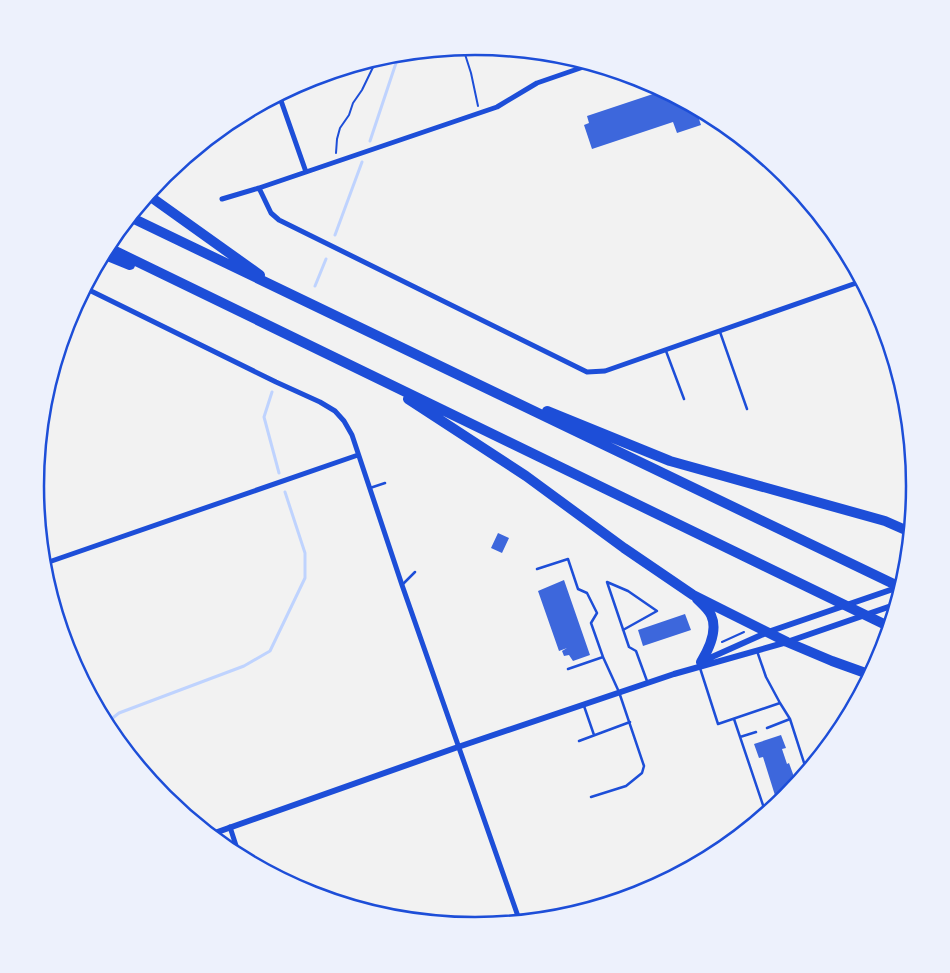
<svg xmlns="http://www.w3.org/2000/svg" width="950" height="973" viewBox="0 0 950 973" font-family="Ubuntu,sans-serif">
  <style>
    .lines { fill: none; stroke-linecap: round; stroke-linejoin: round }
    .stream { stroke: #bfd3fe; stroke-width: 3 }
    .building { fill: #3d67dc }
    .path { stroke: #1d4ed8; stroke-width: 2 }
    .service { stroke: #1d4ed8; stroke-width: 2.5 }
    .minor { stroke: #1d4ed8; stroke-width: 5 }
    .tertiary { stroke: #1d4ed8; stroke-width: 6 }
    .motorway { stroke: #1d4ed8; stroke-width: 10 }
    .rim { fill: none; stroke: #1d4ed8; stroke-width: 2.5 }
  </style>
  <rect width="100%" height="100%" fill="#f2f2f2"/>
  <g class="lines">
    <!-- stream -->
    <path class="stream" d="M 370,141 L 399,54
      M 335,235 L 362,162
      M 315,286 L 326,259
      M 272,392 L 264,417 L 279,473
      M 105,724 L 119,713 L 244,666 L 270,651 L 305,578 L 305,553 L 285,492"/>
  </g>
  <!-- building -->
  <path class="building" d="M 662,91 L 664,97 L 669,96 L 671,103 L 681,100 L 695,107 L 701,125 L 677,133 L 673,122 L 592,149 L 584,125 L 589,123 L 587,116 Z
    M 498,533 L 509,538 L 502,553 L 491,548 Z
    M 564,580 L 590,655 L 573,661 L 569,655 L 564,656 L 562,651 L 567,648 L 559,651 L 538,591 Z
    M 685,614 L 691,630 L 643,646 L 638,630 Z
    M 781,735 L 786,748 L 782,749 L 787,764 L 789,763 L 797,785 L 786,798 L 778,805 L 763,757 L 759,758 L 754,744 Z"/>
  <g class="lines">
    <!-- path -->
    <path class="path" d="M 463,48 L 471,73 L 478,106
      M 336,153 L 337,139 L 340,128 L 349,115 L 353,103 L 362,90 L 377,59
      M 722,642 L 744,632"/>
    <!-- service -->
    <path class="service" d="M 720,332 L 747,409
      M 666,351 L 684,399
      M 370,488 L 385,483
      M 537,569 L 568,559 L 578,589 L 587,593 L 597,613 L 591,623 L 603,657 L 619,692 L 644,766 L 642,773 L 626,786 L 591,797
      M 402,585 L 415,572
      M 623,630 L 657,611 L 628,591 L 607,582 L 629,647 L 636,651 L 647,681
      M 700,668 L 718,724 L 780,703 L 766,677 L 757,651
      M 568,669 L 603,657
      M 780,703 L 790,719 L 807,772
      M 584,706 L 594,735
      M 734,719 L 766,814
      M 767,728 L 790,719
      M 740,737 L 756,732
      M 579,741 L 630,722"/>
    <!-- minor -->
    <path class="minor" d="M 279,95 L 306,172
      M 259,188 L 271,213 L 279,220 L 587,372 L 605,371 L 862,281
      M 222,199 L 259,188 L 497,107 L 537,83 L 592,64
      M 85,288 L 276,382 L 320,402 L 335,411 L 344,421 L 352,435 L 402,585 L 520,922
      M 43,564 L 358,455
      M 230,827 L 240,858"/>
    <!-- tertiary -->
    <path class="tertiary" d="M 703,661 L 768,632 L 899,587
      M 209,835 L 458,747 L 674,674 L 787,642 L 897,604"/>
    <!-- motorway -->
    <path class="motorway" d="M 148,195 L 260,275
      M 130,217 L 902,588
      M 107,247 L 890,627
      M 103,254 L 130,265
      M 408,399 L 526,476 L 624,548 L 693,595 L 787,642 L 832,661 L 871,675
      M 547,411 L 670,461 L 885,521 L 910,532
      M 697,599 C 702,604 708,609 711,615 C 718,630 709,649 701,662"/>
  </g>
  <!-- crop -->
  <path d="M0 0H950V973H0ZM44 486a431 431 0 1 1 862 0a431 431 0 1 1-862 0Z" fill="#edf1fc" fill-rule="evenodd"/>
  <path class="rim" d="M44 486a431 431 0 1 1 862 0a431 431 0 1 1-862 0Z"/>
</svg>
